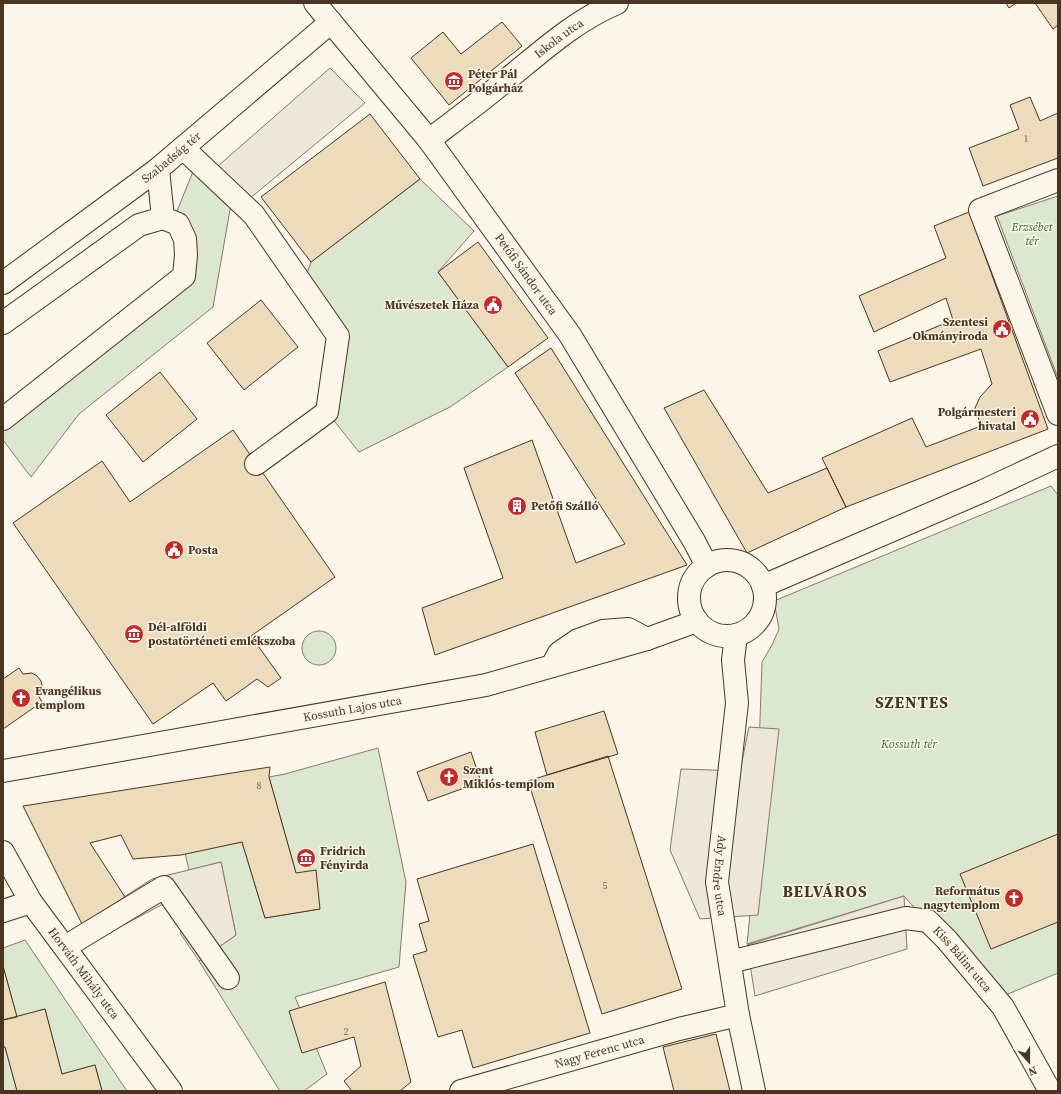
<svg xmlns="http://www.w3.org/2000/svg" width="1061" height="1094" viewBox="0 0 1061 1094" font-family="'Source Serif 4',serif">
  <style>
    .green { fill: #dce7d0; stroke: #887966 }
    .parking { fill: #ede7d9; stroke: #887966 }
    .building { fill: #ecdcbc; stroke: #4a3520 }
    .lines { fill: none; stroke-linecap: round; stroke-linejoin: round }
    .minor-casing { stroke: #4a3520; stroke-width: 24 }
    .minor { stroke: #fbf6e9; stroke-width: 22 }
    .labels { text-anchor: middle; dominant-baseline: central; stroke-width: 3; stroke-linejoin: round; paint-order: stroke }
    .number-label { font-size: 10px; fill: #725f47 }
    .street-label { font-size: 12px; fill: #4a3520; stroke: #fbf6e9 }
    .poi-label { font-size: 12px; font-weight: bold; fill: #4a3520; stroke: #fbf6e9; text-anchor: start }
    .park-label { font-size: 12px; font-style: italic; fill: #436837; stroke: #fbf6e9 }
    .district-label { font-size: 16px; font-weight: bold; letter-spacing: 1px; fill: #4a3520; stroke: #fbf6e9 }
  </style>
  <rect width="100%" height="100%" fill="#fbf6e9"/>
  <!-- green -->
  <path class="green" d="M 194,169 L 231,204 L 213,307 L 79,414 L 31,477 L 3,440 L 3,426 L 188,285 L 175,216 Z
    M 420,179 L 474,231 L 438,272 L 508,367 L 450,407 L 359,452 L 327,412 L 338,336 L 303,285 L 311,262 Z
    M 1058,196 L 1058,378 L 997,216 Z
    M 1051,486 L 1058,495 L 1058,973 L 996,999 L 904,896 L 747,944 L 755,864 L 762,662 L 772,645 L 779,629 L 774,601 Z
    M302 648a17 17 0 1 1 34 0a17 17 0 1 1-34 0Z
    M 378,748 L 406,882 L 399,967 L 295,997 L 327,1074 L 304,1091 L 280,1091 L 199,961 L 236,935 L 221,862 L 189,870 L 185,853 L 242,842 L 265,918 L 320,909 L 296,873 L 269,777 L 285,774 Z
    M 25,940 L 127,1091 L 102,1091 L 95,1065 L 62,1074 L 45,1009 L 17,1017 L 3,966 L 3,948 Z
    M 3,1047 L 5,1047 L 17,1091 L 3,1091 Z"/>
  <!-- parking -->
  <path class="parking" d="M 330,68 L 365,103 L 243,204 L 210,173 Z
    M 749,727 L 779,729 L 758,915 L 700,919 L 670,850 L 681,769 L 740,771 Z
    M 221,862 L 236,935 L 199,961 L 180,933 L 184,923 L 169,901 L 95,940 L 82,924 L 152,879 Z
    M 904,896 L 907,949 L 755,996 L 747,945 Z"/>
  <!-- building -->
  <path class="building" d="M 1006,3 L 1016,3 L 1009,8 Z
    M 1035,3 L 1058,3 L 1058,25 L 1053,29 Z
    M 502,22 L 522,46 L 449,105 L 411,58 L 443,32 L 461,54 Z
    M 1030,97 L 1040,121 L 1058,113 L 1058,158 L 983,186 L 969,148 L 1019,129 L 1010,105 Z
    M 370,114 L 420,179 L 311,262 L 261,197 Z
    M 969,212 L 1048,429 L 846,507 L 822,458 L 912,418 L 926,447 L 981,426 L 975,408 L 980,397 L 992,384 L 981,349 L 890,382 L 878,351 L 953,320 L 946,298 L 874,332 L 859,296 L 946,258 L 934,226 Z
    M 478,242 L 548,338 L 508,367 L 438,272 Z
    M 261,300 L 298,347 L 244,390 L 207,343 Z
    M 551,348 L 687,565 L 435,655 L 422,608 L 503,578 L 464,468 L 532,440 L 576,563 L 625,544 L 515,373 Z
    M 160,372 L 197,419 L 143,462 L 106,415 Z
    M 704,390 L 768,493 L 827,468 L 846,507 L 747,553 L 664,408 Z
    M 233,430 L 335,577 L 251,636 L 281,678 L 268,687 L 257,679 L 226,701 L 213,683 L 153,724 L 13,523 L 102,461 L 130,502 Z
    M 19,668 L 23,674 L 32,673 L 37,676 L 41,681 L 42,685 L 41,690 L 38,695 L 42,702 L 3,729 L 3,679 Z
    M 604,711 L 618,754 L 547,775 L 535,732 Z
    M 471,752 L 481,782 L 428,801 L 417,772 Z
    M 608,756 L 682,989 L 602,1014 L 528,781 Z
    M 270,767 L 269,777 L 296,873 L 316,870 L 320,909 L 265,918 L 242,842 L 181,855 L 133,859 L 121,835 L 90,843 L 125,897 L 82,924 L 23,806 Z
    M 1058,834 L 1058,922 L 991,949 L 960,874 Z
    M 533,844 L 590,1033 L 473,1068 L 462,1030 L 438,1037 L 413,955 L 427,951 L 419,924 L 429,921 L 417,879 Z
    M 3,966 L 17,1017 L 3,1020 Z
    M 385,982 L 411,1082 L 400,1091 L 352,1091 L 344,1081 L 361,1066 L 354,1037 L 302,1053 L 289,1011 Z
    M 45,1009 L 62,1074 L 95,1065 L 102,1091 L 17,1091 L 5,1047 L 3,1047 L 3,1020 Z
    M 716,1034 L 730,1091 L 674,1091 L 663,1047 Z"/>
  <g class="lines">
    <!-- minor casing -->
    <g class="minor-casing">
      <g id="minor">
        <path id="s1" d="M 315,3 L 429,140 L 570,335 L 694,541 L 707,566"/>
        <path id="s2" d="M 429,140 C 454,121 480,102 504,82 C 540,53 574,21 617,3"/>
        <path d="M 183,148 L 254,215 L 338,336 L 327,412 L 256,464"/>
        <path d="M 158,169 L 163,218"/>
        <path d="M 1058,180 L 980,210 L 1058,414"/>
        <path id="s3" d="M 3,283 L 158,169 L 331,22"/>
        <path d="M 3,323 L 139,225 L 163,218 L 178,224 L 185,239 L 186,255 L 184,276 L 3,419"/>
        <circle cx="727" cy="598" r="38"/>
        <path d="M 763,586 L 983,491 L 1058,456"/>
        <path id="s4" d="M 736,635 L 733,660 L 737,703 L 717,882 L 738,1015 L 754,1091"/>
        <path d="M 552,666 L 559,653 L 578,640 L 603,631 L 628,629 L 647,639"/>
        <path id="s5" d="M 3,771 L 486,685 L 647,639 L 697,621"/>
        <path id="s6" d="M 3,852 L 31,902 L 171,1091"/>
        <path d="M 3,911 L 31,902"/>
        <path d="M 65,947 L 164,887 L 228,978"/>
        <path id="s7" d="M 730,962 L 906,918 L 928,921 L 947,940 L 1003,1007 L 1050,1091"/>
        <path id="s8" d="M 461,1091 L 679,1029 L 738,1015"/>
      </g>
    </g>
    <!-- minor -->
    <use href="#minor" class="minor"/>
  </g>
  <!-- icons -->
  <defs>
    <g id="museum-disc" transform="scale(1)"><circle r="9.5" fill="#c62828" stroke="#fbf6e9"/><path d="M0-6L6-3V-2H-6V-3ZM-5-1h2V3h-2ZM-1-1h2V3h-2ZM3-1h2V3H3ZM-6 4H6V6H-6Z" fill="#fff"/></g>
    <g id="civic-disc" transform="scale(1)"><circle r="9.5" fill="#c62828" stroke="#fbf6e9"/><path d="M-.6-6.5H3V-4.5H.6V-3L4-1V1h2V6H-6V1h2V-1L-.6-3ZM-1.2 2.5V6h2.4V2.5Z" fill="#fff"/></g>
    <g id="building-disc" transform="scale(1)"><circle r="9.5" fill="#c62828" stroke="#fbf6e9"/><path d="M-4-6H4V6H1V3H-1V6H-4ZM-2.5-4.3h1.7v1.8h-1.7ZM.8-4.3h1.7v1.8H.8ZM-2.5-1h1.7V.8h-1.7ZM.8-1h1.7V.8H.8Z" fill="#fff"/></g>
    <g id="church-disc" transform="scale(1)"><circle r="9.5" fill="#c62828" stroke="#fbf6e9"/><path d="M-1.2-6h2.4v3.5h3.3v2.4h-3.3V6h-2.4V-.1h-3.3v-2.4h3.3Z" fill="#fff"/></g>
  </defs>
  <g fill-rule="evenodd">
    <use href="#museum-disc" x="454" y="81"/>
    <use href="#civic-disc" x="493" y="305"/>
    <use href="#civic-disc" x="1002" y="329"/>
    <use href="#civic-disc" x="1030" y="419"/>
    <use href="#building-disc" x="517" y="506"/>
    <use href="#civic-disc" x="174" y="550"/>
    <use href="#museum-disc" x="134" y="634"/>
    <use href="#church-disc" x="21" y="698"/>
    <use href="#church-disc" x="449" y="777"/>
    <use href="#museum-disc" x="306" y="858"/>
    <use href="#church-disc" x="1014" y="898"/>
  </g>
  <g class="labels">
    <!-- number labels -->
    <g class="number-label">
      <text x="1026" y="138">1</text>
      <text x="259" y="785">8</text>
      <text x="605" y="885">5</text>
      <text x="346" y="1031">2</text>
    </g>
    <!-- street labels -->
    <g class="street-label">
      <text stroke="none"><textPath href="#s2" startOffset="165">Iskola utca</textPath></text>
      <text stroke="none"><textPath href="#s3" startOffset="210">Szabadság tér</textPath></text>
      <text stroke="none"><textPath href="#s1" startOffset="344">Petőfi Sándor utca</textPath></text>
      <text stroke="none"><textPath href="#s5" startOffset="355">Kossuth Lajos utca</textPath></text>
      <text stroke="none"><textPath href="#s4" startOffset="242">Ady Endre utca</textPath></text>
      <text stroke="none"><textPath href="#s7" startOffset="255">Kiss Bálint utca</textPath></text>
      <text stroke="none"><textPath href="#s6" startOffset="146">Horváth Mihály utca</textPath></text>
      <text stroke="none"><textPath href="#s8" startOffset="144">Nagy Ferenc utca</textPath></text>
    </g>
    <!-- poi labels -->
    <g class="poi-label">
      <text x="468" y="74">Péter Pál<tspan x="468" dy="14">Polgárház</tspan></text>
      <text x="479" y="305" text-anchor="end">Művészetek Háza</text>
      <text x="988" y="322" text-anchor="end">Szentesi<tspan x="988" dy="14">Okmányiroda</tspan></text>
      <text x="1016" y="412" text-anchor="end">Polgármesteri<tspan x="1016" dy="14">hivatal</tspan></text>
      <text x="531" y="506">Petőfi Szálló</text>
      <text x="188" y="550">Posta</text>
      <text x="148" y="627">Dél-alföldi<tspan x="148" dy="14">postatörténeti emlékszoba</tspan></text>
      <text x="35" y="691">Evangélikus<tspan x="35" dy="14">templom</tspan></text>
      <text x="463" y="770">Szent<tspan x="463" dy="14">Miklós-templom</tspan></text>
      <text x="320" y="851">Fridrich<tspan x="320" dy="14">Fényirda</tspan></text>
      <text x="1000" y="891" text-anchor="end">Református<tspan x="1000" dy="14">nagytemplom</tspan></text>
    </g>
    <!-- park labels -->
    <g class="park-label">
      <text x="1032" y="227">Erzsébet<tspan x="1032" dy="14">tér</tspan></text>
      <text x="909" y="744">Kossuth tér</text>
    </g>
    <!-- district labels -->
    <g class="district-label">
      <text x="912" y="702">SZENTES</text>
      <text x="825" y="891">BELVÁROS</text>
    </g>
  </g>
  <!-- border -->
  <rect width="1061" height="1094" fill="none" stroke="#4a3520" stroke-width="8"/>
  <!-- north arrow -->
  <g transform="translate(1029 1062) rotate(159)" stroke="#fbf6e9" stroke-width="3" paint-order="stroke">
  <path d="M0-3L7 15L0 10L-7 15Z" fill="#4a3520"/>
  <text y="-6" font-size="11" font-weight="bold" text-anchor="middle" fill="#4a3520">N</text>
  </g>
</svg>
